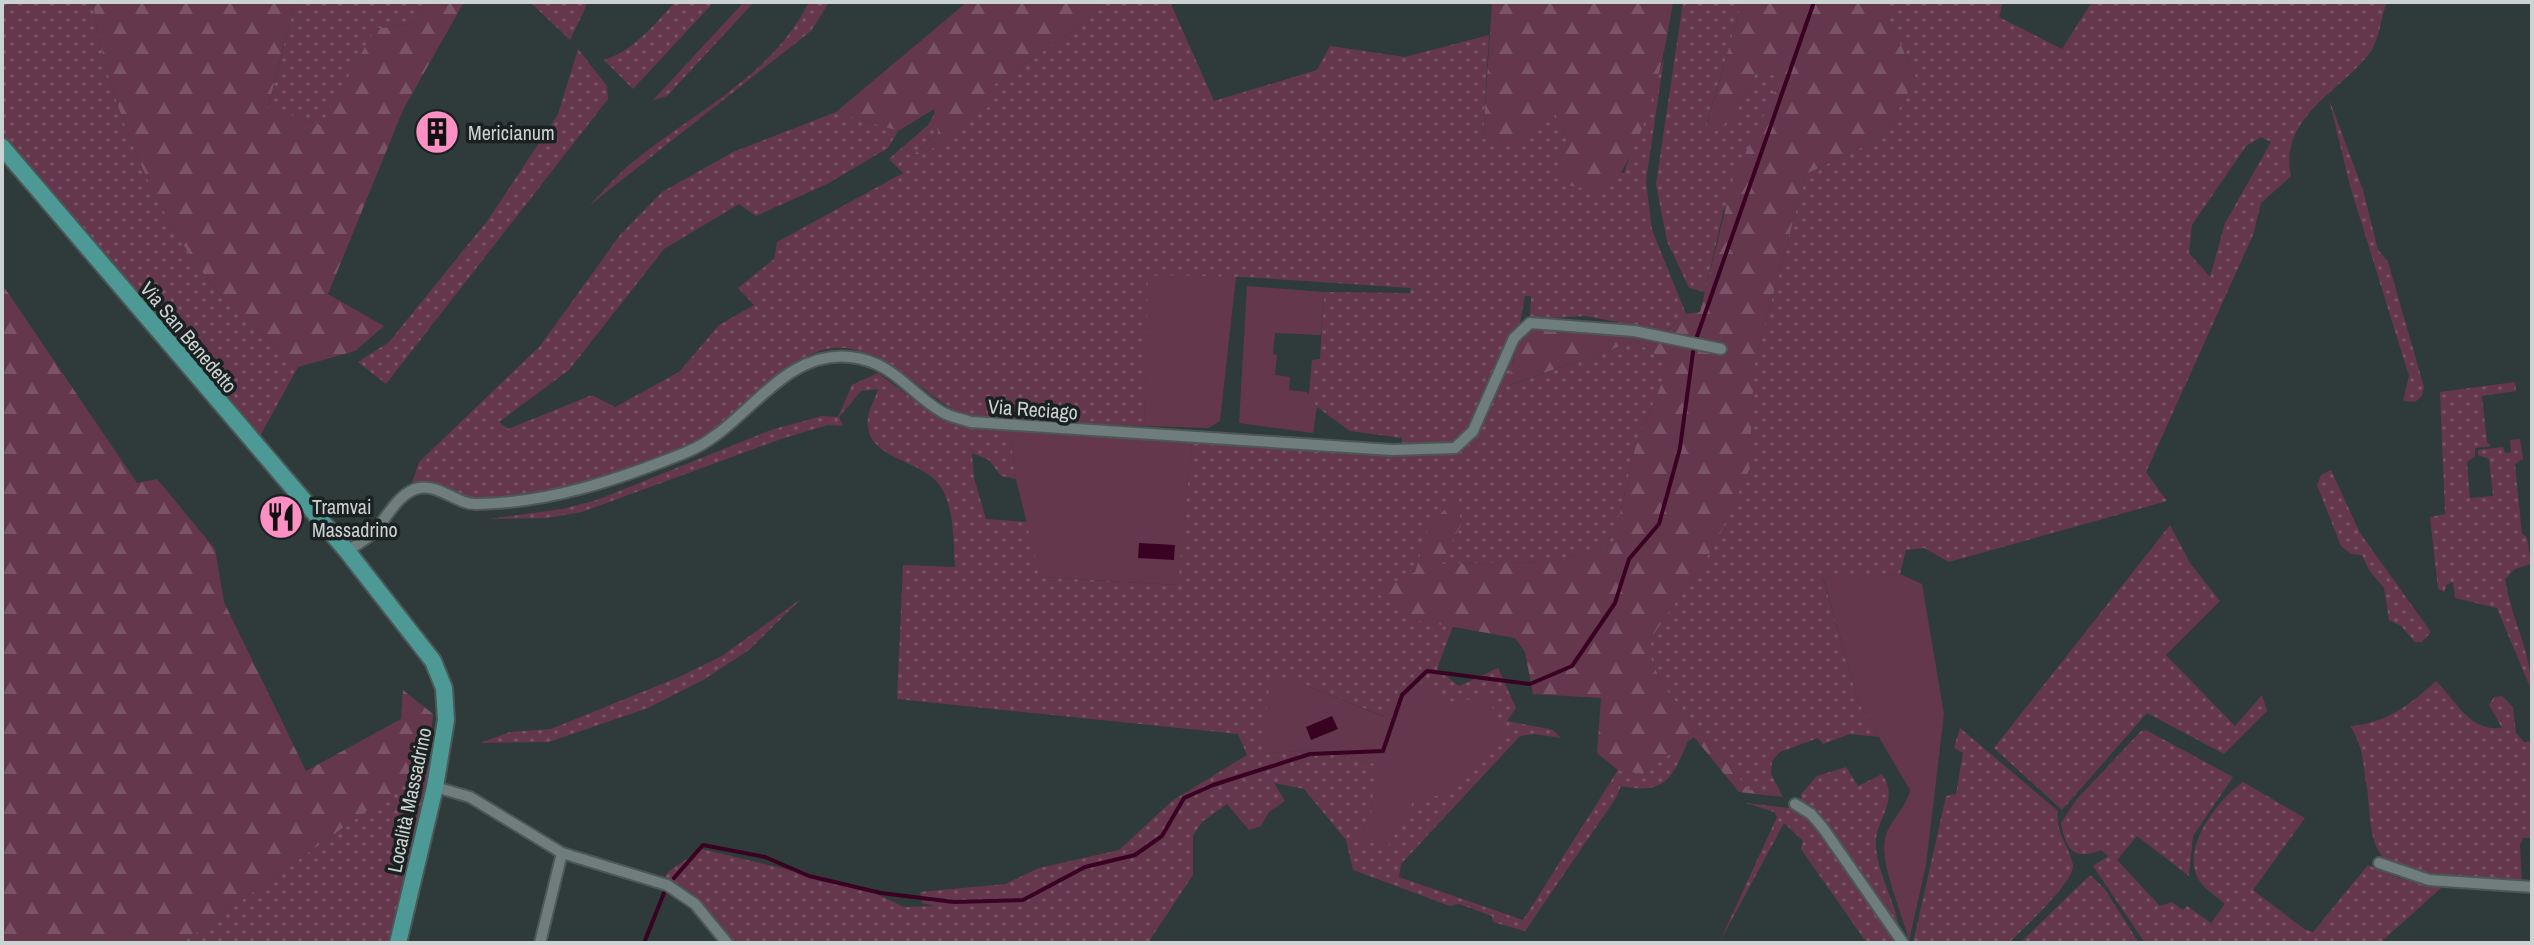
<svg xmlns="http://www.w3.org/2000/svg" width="2534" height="945" viewBox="0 0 2534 945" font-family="'Archivo Narrow',sans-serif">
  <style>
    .grass { fill: url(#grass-dots); fill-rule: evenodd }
    .forest { fill: url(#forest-firs) }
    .garden { fill: #65374d }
    .water { fill: #3a0222 }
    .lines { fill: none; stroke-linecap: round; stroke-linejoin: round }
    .stream { stroke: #3a0222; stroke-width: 4 }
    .street-casing { stroke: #4c5756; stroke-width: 14 }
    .primary-casing { stroke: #4c5756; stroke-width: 20 }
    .street { stroke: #6f7d7c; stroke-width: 10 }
    .primary { stroke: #4c9995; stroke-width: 16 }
    .labels { text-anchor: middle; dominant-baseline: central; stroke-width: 7; stroke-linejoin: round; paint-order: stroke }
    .poi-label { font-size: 20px; fill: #cbd3d2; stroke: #1b2120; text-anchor: start }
    .street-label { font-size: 20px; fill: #cbd3d2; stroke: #1b2120 }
  </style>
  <defs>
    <pattern id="grass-dots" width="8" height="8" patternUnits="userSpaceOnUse" patternTransform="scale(2)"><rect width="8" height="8" fill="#65374d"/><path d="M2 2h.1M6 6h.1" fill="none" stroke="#7a5366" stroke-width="1.8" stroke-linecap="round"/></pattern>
    <pattern id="forest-firs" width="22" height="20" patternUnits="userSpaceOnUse" patternTransform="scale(2)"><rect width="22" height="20" fill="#65374d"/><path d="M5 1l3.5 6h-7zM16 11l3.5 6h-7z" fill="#7a5366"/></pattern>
  </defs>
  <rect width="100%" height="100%" fill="#2e3b3a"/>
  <!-- grass -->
  <path class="grass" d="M 2,2 L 93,2 C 104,91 153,211 210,282 C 234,313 269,339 298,367 L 259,438 L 2,134 Z
    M 295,2 L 427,2 L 415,23 L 375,29 L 322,125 L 268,108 Z
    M 530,2 L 588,2 L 570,40 Z
    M 675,2 L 714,2 L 633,89 L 604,60 C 633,51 655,24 675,2 Z
    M 744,2 L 754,2 L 667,96 L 653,100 Z
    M 809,2 L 829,2 L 811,31 L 590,205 C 604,190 618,174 634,161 C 694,112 773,75 809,2 Z
    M 1108,2 L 1170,2 L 1214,101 L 1317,70 L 1330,46 L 1405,57 L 1489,35 L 1483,139 L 1555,113 L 1568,141 L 1559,164 L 1624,173 L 1664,58 L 1646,181 L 1652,230 L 1686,314 L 1666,332 L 1586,316 L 1530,319 L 1531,296 L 1525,296 L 1508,386 L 1635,341 L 1670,364 L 1636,444 L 1613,544 L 1549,562 L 1440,564 L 1461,525 L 1429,526 L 1415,572 L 1415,620 L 1453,626 L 1437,669 L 1459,686 L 1498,668 L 1516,708 L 1507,721 L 1553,730 L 1561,738 L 1535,734 L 1520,736 L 1401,864 L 1399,877 L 1523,920 L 1618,770 L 1642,774 L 1688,741 C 1672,779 1665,795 1621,786 L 1616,798 L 1525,931 L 1493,922 L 1492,916 L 1459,904 L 1450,906 L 1353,870 L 1346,840 L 1304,789 L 1274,783 L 1285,801 L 1269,812 L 1261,826 L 1249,830 L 1227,804 L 1203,821 L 1193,835 L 1193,875 L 1148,943 L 730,943 L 714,920 L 662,882 L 669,871 L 702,849 L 864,888 L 904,907 L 935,906 L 922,903 L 920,892 L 1005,884 L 1039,868 L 1119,850 L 1172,801 L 1247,755 L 1238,734 L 897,699 L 903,565 L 955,567 C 953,541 955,502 937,482 C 918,459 863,458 868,418 C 869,408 876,398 878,389 L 861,391 L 839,417 L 843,426 L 828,425 L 781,439 L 582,512 L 547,518 L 489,519 L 562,509 L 597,500 L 771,430 L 822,416 L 838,417 L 852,385 L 878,373 L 927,410 L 947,420 L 1010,431 L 1016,479 L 1001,476 L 989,460 L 972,453 L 974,478 L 986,519 L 1028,522 L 1040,577 L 1177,585 L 1192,442 L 1400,454 L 1402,438 L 1350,431 L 1317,407 L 1309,395 L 1312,360 L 1320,359 L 1324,292 L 1410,293 L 1411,288 L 1245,277 L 1149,277 L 1144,426 L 971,419 C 929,401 899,359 851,349 C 804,339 771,389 739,413 C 723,425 706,437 688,447 C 675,455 658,459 643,465 C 587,485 525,507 465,497 C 446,494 431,482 412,483 L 419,462 L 540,346 L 620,235 L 662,192 L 733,152 L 836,112 L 898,131 L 888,148 L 827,184 L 756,216 L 739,204 L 664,249 L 569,370 L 499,422 L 508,429 L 592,395 L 615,407 L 679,372 L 719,325 L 754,305 L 738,288 L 774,259 L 777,242 L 903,173 L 889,159 L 929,124 L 935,113 L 938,133 L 913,155 L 929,151 L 993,103 L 989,88 L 1075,30 ZM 1412,679 L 1451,702 L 1360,836 L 1372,811 L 1376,764 L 1317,749 L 1262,754 L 1302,684 L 1384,716 Z
    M 1683,2 L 1742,2 L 1707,123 L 1711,133 L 1731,122 L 1756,72 L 1782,77 L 1723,213 L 1705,292 L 1689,288 L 1667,241 L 1656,184 Z
    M 1881,2 L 2003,2 L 1999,17 L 2062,49 L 2092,2 L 2387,2 C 2380,19 2380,41 2368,55 C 2338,93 2279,118 2291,176 L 2261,203 L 2253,235 L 2146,472 L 2167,501 L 1949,562 L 1924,548 L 1906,550 L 1900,574 L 1823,578 L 1859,703 L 1879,737 L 1850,734 L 1823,744 L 1818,738 L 1780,752 L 1772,761 L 1771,774 L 1783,797 L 1748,789 L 1662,685 L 1651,659 L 1651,638 L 1715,545 L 1750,397 L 1754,365 L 1806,174 L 1883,137 L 1916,78 ZM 2261,137 L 2271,142 L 2225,223 L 2210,277 L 2189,253 L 2192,225 L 2246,146 Z
    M 578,49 L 607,86 L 608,99 L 386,384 L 358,362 L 389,342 L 488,220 L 558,114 Z
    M 2329,99 L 2363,190 L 2378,250 L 2388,262 L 2424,387 L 2422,396 L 2415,402 L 2403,401 L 2409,376 L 2350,186 Z
    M 2515,382 L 2516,391 L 2482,396 L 2487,442 L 2491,446 L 2475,448 L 2475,456 L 2467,462 L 2470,498 L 2493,496 L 2489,459 L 2478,455 L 2478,450 L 2503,447 L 2505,453 L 2511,452 L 2510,440 L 2520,439 L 2523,459 L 2515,464 L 2522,534 L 2527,537 L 2531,564 L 2515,569 L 2505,579 C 2511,618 2532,653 2532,692 L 2497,608 L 2455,598 L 2453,582 L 2446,585 L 2445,592 L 2438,589 L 2430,517 L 2445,514 L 2440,392 Z
    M 2331,470 L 2360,533 L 2431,632 L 2422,642 L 2415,642 L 2401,626 L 2389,620 L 2384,588 L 2369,570 L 2362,555 L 2351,554 L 2341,546 L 2317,485 L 2321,475 Z
    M 2170,525 L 2190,563 L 2220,601 L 2166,655 L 2235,726 L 2262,695 L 2267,711 L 2224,754 L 2147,713 L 2062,810 L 1994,748 Z
    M 802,598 L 749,650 L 703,680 L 648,708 L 549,742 L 480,743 L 510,732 L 551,729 L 679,677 L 722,656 Z
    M 2436,681 C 2456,700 2469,732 2502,728 L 2489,705 L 2494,697 L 2502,696 L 2513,707 L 2516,733 L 2524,742 L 2532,741 L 2532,838 L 2523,838 L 2520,845 L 2522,883 C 2486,882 2397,886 2378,850 C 2369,834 2370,807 2367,789 C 2362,763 2365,749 2350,726 C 2385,724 2411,704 2436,681 Z
    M 1960,728 L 2058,811 C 2055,833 2069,845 2073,865 C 2075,882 2022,929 2009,943 L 1913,943 L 1946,796 L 1956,794 L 1963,753 L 1954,748 Z
    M 2146,730 L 2233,777 L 2193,836 L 2189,876 L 2137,836 L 2117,860 L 2160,906 L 2172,902 L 2183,910 L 2187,906 L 2211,923 L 2225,904 C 2218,897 2207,891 2201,883 C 2177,852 2217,800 2243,782 L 2305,818 L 2253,890 L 2304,929 L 2313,932 L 2368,865 L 2398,878 L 2441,888 L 2380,943 L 2145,943 L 2093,866 L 2108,856 L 2101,850 C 2074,861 2066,850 2061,823 L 2076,800 L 2141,731 Z
    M 428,767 L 431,784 L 391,943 L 182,943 Z
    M 1846,767 L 1858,786 L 1882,774 C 1901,802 1874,819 1876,846 C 1878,878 1898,904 1900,937 L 1801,803 L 1801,794 L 1817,776 Z
    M 1746,803 L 1797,809 L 1814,820 L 1898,943 L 1869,943 L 1864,939 L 1801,849 L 1803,841 L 1784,823 L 1719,943 L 1777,817 L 1774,812 Z
    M 2090,875 L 2104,888 L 2139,943 L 2020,943 Z"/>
  <!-- forest -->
  <path class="forest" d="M 93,2 L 295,2 L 268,107 L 321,125 L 375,29 L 415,23 L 427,2 L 464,2 L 403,110 L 328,294 L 384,326 L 355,351 L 298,367 C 269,339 234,313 210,282 C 153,211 104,91 93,2 Z
    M 967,2 L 1108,2 L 1075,30 L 989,88 L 994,103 L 929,151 L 911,157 L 938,133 L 934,109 L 898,131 L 836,112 Z
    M 1492,2 L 1673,2 C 1664,59 1645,152 1605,193 L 1562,184 L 1559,164 L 1568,141 L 1555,113 L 1536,121 L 1519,146 L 1483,139 Z
    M 1742,2 L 1881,2 L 1916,78 L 1883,137 L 1806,174 L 1754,365 L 1749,470 L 1715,545 L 1651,638 L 1651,659 L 1662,685 L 1748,789 L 1783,797 L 1739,792 L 1694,737 L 1642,774 L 1618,770 L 1597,753 L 1601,698 L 1533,694 L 1525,652 L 1515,638 L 1415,620 L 1374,591 L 1415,572 L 1429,525 L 1458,497 L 1461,525 L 1440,564 L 1549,562 L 1613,544 L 1636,444 L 1670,364 L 1635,341 L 1507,386 L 1518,340 L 1535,328 L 1607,330 L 1659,339 L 1686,314 L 1700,312 L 1733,179 L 1782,77 L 1756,72 L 1731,122 L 1711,134 L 1707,124 Z
    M 2,284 L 137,483 L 157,479 L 215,549 L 224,602 L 306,771 L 401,719 L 403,690 L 433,714 L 428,767 L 182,943 L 2,943 Z"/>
  <!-- garden -->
  <path class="garden" d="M 1161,275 L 1236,277 L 1220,421 L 1209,428 L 1144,426 L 1148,277 Z
    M 1247,286 L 1324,292 L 1321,335 L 1275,333 L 1273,354 L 1277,355 L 1275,375 L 1290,377 L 1289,390 L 1307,392 L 1317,407 L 1313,433 L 1239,423 Z
    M 1010,431 L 1192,442 L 1178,585 L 1040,577 L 1016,479 Z
    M 1900,574 L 1922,584 L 1944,714 L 1926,865 L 1909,941 C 1903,915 1879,862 1885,839 C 1889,820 1906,810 1910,790 L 1859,703 L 1823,577 Z
    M 1270,678 L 1302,684 L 1383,716 L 1412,678 L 1451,702 L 1488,697 L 1503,732 L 1441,795 L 1414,800 L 1386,850 L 1360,836 L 1372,810 L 1375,764 L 1317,749 L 1262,754 Z"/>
  <!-- water -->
  <path class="water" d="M 1139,543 L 1175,545 L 1174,560 L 1138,558 Z
    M 1332,716 L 1338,729 L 1311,740 L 1306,727 Z"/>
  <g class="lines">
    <!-- stream -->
    <path class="stream" d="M 674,878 L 703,845 L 765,857 L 809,876 L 881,893 L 954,902 L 1023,900 L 1085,867 L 1135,855 L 1162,836 L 1184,798 L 1213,785 L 1310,754 L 1383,751 L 1402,695 L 1427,671 L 1530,684 L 1572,666 L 1615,603 L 1629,559 L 1659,524 L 1680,448 L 1694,345 L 1814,2
      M 644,943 L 664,893"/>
    <!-- street casing -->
    <g class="street-casing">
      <path id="street" d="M 347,551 C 355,546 365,540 372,534 C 386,520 398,492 419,488 C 440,484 457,505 477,504 C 550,503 620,479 687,452 C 746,428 780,350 850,357 C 893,361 910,394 942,412 C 950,417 962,419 971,422 L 1392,450 L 1455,448 L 1473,431 L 1514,338 L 1530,323 L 1634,331 L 1721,349
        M 435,787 L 470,797 L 562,853 L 667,885 L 695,904 L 727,943
        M 1795,804 L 1811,814 L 1823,828 L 1903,943
        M 2379,863 L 2429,880 L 2532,887
        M 540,943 L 562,853"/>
    </g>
    <!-- primary casing -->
    <g class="primary-casing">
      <path id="primary" d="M 2,147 L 347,551 L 433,661 L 444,688 L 446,720 L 435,787 L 398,943"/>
    </g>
    <!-- street -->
    <use href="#street" class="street"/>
    <!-- primary -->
    <use href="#primary" class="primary"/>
  </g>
  <!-- icons -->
  <defs>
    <g id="building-disc" transform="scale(2.3)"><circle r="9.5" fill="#fc8fc3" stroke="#1b2120"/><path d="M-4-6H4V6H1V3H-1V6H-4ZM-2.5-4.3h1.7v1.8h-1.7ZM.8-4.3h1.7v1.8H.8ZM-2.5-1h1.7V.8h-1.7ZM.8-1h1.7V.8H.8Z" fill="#111"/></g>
    <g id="restaurant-disc" transform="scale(2.3)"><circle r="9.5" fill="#fc8fc3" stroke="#1b2120"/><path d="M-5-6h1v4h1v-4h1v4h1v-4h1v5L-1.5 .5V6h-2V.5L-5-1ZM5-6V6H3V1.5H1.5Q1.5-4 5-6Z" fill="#111"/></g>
  </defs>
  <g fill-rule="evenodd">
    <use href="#building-disc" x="437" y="132"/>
    <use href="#restaurant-disc" x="281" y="517"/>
  </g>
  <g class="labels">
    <!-- poi labels -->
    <g class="poi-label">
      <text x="468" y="132">Mericianum</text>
      <text x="312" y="506">Tramvai<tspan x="312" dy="23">Massadrino</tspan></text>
    </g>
    <!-- street labels -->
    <g class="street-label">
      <text transform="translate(189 337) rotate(50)">Via San Benedetto</text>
      <text transform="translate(1033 409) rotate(4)">Via Reciago</text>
      <text transform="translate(409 800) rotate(-78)">Località Massadrino</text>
    </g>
  </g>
  <!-- border -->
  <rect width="2534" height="945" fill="none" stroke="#cbd3d2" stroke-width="8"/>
</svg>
